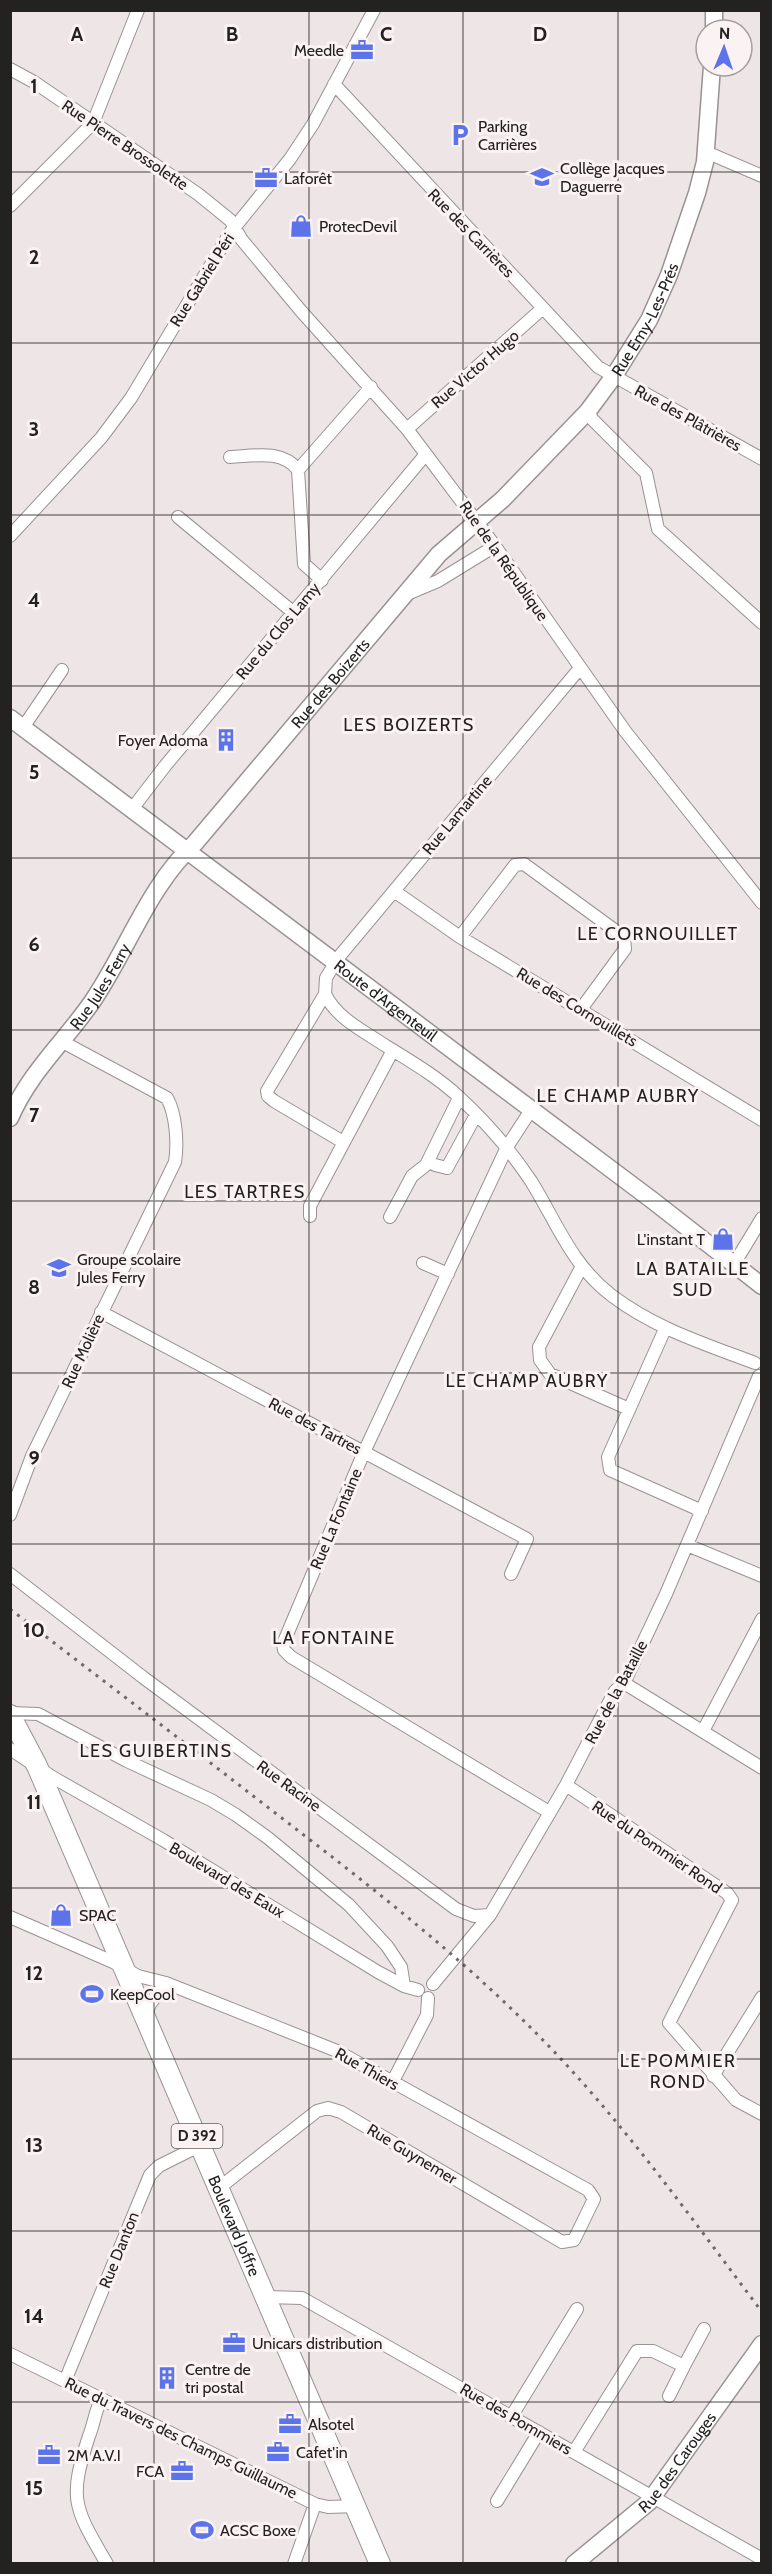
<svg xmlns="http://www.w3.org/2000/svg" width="772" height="2574" viewBox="0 0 772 2574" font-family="Cabin,sans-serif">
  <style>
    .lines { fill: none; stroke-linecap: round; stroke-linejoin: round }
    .street-casing { stroke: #999293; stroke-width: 14 }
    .secondary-casing { stroke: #999293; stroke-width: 19 }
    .primary-casing { stroke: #999293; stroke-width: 22 }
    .street { stroke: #fff; stroke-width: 12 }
    .secondary { stroke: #fff; stroke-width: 16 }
    .primary { stroke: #fff; stroke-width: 20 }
    .rail { stroke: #6f6a6a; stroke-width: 3; stroke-dasharray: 3 6; stroke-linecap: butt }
    .grid { fill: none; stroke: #242121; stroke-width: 1.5; stroke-opacity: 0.55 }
    .labels { text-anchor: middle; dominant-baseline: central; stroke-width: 6; stroke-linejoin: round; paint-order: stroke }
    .shield { fill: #faf2f3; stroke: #646060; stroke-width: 1.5 }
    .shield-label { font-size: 15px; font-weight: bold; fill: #242121 }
    .poi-label { font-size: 16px; fill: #242121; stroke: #faf2f3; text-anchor: start }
    .street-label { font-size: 16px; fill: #242121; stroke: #faf2f3 }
    .neighbourhood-label { font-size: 18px; letter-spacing: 1.5px; fill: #242121; stroke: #faf2f3 }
    .grid-label { font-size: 20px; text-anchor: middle; font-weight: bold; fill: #242121; stroke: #faf2f3; stroke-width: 6; stroke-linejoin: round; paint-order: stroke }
  </style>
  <rect width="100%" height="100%" fill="#ede5e6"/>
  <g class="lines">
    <!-- street casing -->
    <g class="street-casing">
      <path id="street" d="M 10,69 L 34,82 L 198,194 L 230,220 L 242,240 L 301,311 L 407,429 L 495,546 L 625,731 L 762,903
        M 334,84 L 598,367 L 762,459
        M 706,152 L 762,176
        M 10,206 L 93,123 L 138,10
        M 588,411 L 592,419 L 646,473 L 658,529 L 762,623
        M 407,429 L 543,308
        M 230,457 C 254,456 282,449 298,470
        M 178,517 L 294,613
        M 10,536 L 101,438 L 131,398 L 230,233 L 290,159 L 313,124 L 374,10
        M 322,580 L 304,564 L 298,470 L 371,387
        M 407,594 L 438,581 L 495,546
        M 580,668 L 338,958 L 326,978 L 325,994 C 337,1019 364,1031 386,1046 C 412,1062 439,1078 460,1098 C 487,1123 511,1151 531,1181 C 557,1223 571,1264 611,1295 C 654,1328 705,1344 755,1363
        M 24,726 L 62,670
        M 132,809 L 165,766 L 426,454
        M 394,891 L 460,937 L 762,1120
        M 460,937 L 515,865 L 524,864 L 624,937 L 625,949 L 581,1009
        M 325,994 L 267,1091 L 268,1096 L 274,1101 L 343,1142
        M 531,1110 L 507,1147 L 364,1452 L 283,1644 L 284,1650 L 291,1657 L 549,1812
        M 435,1165 L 447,1168 L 476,1115
        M 310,1216 L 310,1206 L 393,1050
        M 390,1217 L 412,1176 L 426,1165 L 459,1098
        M 423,1263 L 448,1274
        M 734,1264 L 762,1218
        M 581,1268 L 539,1347 L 540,1360 L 550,1374 L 629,1409
        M 101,1312 L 527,1539 L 511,1574
        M 665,1329 L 608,1457 L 610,1470 L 702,1511
        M 10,1515 L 32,1456 L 175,1162 C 178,1143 176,1114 167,1098 L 61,1041
        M 687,1545 L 762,1576
        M 10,1574 L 144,1678 L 456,1909 L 474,1916 L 490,1915
        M 624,1683 L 762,1768
        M 10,1713 L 38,1714 L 127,1761 L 211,1800 L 236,1815 L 268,1838 L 349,1905 L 387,1946 L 401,1967 L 404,1986
        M 703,1731 L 762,1619
        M 10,1749 L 54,1778 L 163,1840 L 378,1972 L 404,1986 L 418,1990
        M 566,1785 L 727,1893 L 732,1900 L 669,2023 L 736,2100 L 762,2114
        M 10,1917 L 113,1962 L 138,1976 L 166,1983 L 337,2051 L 588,2190 L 594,2199 L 574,2240 L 562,2242 L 341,2112 L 328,2108 L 317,2111 L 219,2188
        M 433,1984 L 490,1915 L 566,1785 L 615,1691 L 624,1683 L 666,1594 L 759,1376
        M 145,2017 L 150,2004 L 166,1983
        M 713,2076 L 762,1997
        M 392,2083 L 427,2015 L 428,1998
        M 266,2297 L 302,2298 L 762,2559
        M 10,2354 L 315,2504 L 328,2507 L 356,2506
        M 65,2381 L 150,2175 L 159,2166 L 201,2145
        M 669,2396 L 684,2366
        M 101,2400 C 95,2411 94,2424 89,2436 C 68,2500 74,2507 107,2564
        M 511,2417 L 577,2309
        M 574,2452 L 637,2351 L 653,2351 L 684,2366 L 704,2329
        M 497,2501 L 539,2432
        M 294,2564 L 315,2504"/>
    </g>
    <!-- secondary casing -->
    <g class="secondary-casing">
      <g id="secondary">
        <path d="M 714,10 L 714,30"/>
        <path id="s1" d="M 10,718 L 652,1200 L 762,1286"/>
        <path id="s2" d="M 10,1118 C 29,1073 65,1041 92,1002 C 127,951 149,885 195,843 L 439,554 L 503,499 L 588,411 L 614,376 L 649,320 L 669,275 L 697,193 L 705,162 L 712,66"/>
        <path id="s3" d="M 574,2564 L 649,2502 L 762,2344"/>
      </g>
    </g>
    <!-- primary casing -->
    <g class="primary-casing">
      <g id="primary">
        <path id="s4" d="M 10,1715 L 37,1766 L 380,2564"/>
      </g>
    </g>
    <!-- street -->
    <use href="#street" class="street"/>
    <!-- secondary -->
    <use href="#secondary" class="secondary"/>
    <!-- primary -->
    <use href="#primary" class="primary"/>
    <!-- rail -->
    <path class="rail" d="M 10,1609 C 97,1676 184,1742 270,1809 C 361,1879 451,1948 533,2030 C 619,2116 689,2215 762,2312"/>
  </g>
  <!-- grid -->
  <path class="grid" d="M 154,10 L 154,2564M 309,10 L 309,2564M 463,10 L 463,2564M 618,10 L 618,2564M 10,172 L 762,172M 10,343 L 762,343M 10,515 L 762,515M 10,686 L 762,686M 10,858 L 762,858M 10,1030 L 762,1030M 10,1201 L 762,1201M 10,1373 L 762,1373M 10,1544 L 762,1544M 10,1716 L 762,1716M 10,1888 L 762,1888M 10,2059 L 762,2059M 10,2231 L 762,2231M 10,2402 L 762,2402"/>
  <!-- icons -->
  <defs>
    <g id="office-bare" transform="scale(1.8)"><path d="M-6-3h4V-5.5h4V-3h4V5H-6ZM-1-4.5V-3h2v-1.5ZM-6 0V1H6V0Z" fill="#5c73e9" stroke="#faf2f3" stroke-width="2.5" paint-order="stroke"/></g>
    <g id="parking-bare" transform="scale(1.8)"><path d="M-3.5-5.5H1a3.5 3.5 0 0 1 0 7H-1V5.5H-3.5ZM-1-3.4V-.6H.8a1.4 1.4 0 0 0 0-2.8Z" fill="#5c73e9" stroke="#faf2f3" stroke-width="2.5" paint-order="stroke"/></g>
    <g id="school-bare" transform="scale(1.8)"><path d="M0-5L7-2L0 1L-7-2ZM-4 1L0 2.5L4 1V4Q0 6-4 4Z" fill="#5c73e9" stroke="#faf2f3" stroke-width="2.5" paint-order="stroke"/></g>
    <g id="shop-bare" transform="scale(1.8)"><path d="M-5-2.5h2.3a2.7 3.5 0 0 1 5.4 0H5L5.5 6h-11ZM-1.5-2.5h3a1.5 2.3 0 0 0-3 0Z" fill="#5c73e9" stroke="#faf2f3" stroke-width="2.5" paint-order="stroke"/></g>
    <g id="building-bare" transform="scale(1.8)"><path d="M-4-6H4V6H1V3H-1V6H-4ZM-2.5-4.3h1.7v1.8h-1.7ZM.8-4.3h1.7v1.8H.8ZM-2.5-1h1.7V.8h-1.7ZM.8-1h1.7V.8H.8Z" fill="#5c73e9" stroke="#faf2f3" stroke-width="2.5" paint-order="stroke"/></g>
    <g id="stadium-bare" transform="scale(1.8)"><path d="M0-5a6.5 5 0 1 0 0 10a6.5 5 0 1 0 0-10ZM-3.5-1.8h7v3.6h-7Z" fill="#5c73e9" stroke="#faf2f3" stroke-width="2.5" paint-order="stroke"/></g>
  </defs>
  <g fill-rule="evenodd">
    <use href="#office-bare" x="362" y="50"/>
    <use href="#parking-bare" x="460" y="135"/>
    <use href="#school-bare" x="542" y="177"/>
    <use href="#office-bare" x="266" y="178"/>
    <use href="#shop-bare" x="301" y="226"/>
    <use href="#building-bare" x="226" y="740"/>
    <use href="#shop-bare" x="723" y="1239"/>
    <use href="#school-bare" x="59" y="1268"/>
    <use href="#shop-bare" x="61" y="1915"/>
    <use href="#stadium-bare" x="92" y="1994"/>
    <use href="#office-bare" x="234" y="2343"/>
    <use href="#building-bare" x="167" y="2378"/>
    <use href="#office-bare" x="290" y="2424"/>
    <use href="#office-bare" x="278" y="2452"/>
    <use href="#office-bare" x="49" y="2455"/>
    <use href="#office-bare" x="182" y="2471"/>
    <use href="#stadium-bare" x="202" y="2530"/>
  </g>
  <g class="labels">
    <!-- shield labels -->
    <rect class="shield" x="171.5" y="2124" width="51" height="24" rx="4.5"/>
    <g class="shield-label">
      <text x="197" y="2136">D 392</text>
    </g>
    <!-- poi labels -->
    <g class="poi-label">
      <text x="344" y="50" text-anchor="end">Meedle</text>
      <text x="478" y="126">Parking<tspan x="478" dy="18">Carrières</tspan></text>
      <text x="560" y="168">Collège Jacques<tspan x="560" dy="18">Daguerre</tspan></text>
      <text x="284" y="178">Laforêt</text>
      <text x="319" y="226">ProtecDevil</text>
      <text x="208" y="740" text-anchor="end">Foyer Adoma</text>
      <text x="705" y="1239" text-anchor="end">L'instant T</text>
      <text x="77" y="1259">Groupe scolaire<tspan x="77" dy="18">Jules Ferry</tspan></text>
      <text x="79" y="1915">SPAC</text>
      <text x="110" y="1994">KeepCool</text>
      <text x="252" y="2343">Unicars distribution</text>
      <text x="185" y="2369">Centre de<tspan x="185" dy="18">tri postal</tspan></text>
      <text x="308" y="2424">Alsotel</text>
      <text x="296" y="2452">Cafet'in</text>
      <text x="67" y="2455">2M A.V.I</text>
      <text x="164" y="2471" text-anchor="end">FCA</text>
      <text x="220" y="2530">ACSC Boxe</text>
    </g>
    <!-- street labels -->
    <g class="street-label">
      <text transform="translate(125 145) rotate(34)">Rue Pierre Brossolette</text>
      <text transform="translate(471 233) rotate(46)">Rue des Carrières</text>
      <text transform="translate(202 280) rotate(-58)">Rue Gabriel Péri</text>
      <text stroke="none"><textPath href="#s2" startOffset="1026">Rue Emy-Les-Prés</textPath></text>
      <text transform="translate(475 369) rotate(-41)">Rue Victor Hugo</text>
      <text transform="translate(688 418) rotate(29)">Rue des Plâtrières</text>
      <text transform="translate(504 561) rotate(55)">Rue de la République</text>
      <text transform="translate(278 631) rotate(-50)">Rue du Clos Lamy</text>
      <text stroke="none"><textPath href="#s2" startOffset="542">Rue des Boizerts</textPath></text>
      <text transform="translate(457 815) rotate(-50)">Rue Lamartine</text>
      <text stroke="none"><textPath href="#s2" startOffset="160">Rue Jules Ferry</textPath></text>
      <text stroke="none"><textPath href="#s1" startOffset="470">Route d'Argenteuil</textPath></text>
      <text transform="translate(577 1007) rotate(31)">Rue des Cornouillets</text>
      <text transform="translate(83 1351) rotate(-65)">Rue Molière</text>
      <text transform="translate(315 1426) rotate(28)">Rue des Tartres</text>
      <text transform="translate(336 1519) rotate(-67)">Rue La Fontaine</text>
      <text transform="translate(616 1692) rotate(-62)">Rue de la Bataille</text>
      <text transform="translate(289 1786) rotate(36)">Rue Racine</text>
      <text transform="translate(657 1847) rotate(34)">Rue du Pommier Rond</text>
      <text transform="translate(227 1880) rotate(31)">Boulevard des Eaux</text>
      <text transform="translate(367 2069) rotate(29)">Rue Thiers</text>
      <text transform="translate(412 2154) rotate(31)">Rue Guynemer</text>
      <text stroke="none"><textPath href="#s4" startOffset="558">Boulevard Joffre</textPath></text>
      <text transform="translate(119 2250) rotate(-68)">Rue Danton</text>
      <text transform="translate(516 2419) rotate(30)">Rue des Pommiers</text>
      <text transform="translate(181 2438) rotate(26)">Rue du Travers des Champs Guillaume</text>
      <text stroke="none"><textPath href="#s3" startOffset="146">Rue des Carouges</textPath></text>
    </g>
    <!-- neighbourhood labels -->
    <g class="neighbourhood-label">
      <text x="409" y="725">LES BOIZERTS</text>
      <text x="658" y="934">LE CORNOUILLET</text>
      <text x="618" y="1096">LE CHAMP AUBRY</text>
      <text x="245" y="1192">LES TARTRES</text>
      <text x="693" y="1269">LA BATAILLE<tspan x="693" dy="21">SUD</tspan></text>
      <text x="527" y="1381">LE CHAMP AUBRY</text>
      <text x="334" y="1638">LA FONTAINE</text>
      <text x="156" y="1751">LES GUIBERTINS</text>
      <text x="678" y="2061">LE POMMIER<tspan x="678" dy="21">ROND</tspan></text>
    </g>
  </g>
  <g class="grid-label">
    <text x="77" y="41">A</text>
    <text x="232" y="41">B</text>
    <text x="386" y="41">C</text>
    <text x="540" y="41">D</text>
    <text x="34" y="93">1</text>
    <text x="34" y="264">2</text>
    <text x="34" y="436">3</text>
    <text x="34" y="607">4</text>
    <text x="34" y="779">5</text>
    <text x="34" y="951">6</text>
    <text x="34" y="1122">7</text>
    <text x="34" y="1294">8</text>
    <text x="34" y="1465">9</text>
    <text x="34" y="1637">10</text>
    <text x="34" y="1809">11</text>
    <text x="34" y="1980">12</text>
    <text x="34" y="2152">13</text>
    <text x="34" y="2323">14</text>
    <text x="34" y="2495">15</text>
  </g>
  <!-- border -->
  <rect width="772" height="2574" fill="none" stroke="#242121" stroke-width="24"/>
  <!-- north arrow -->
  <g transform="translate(724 48) rotate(2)"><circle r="28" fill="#faf2f3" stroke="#a49e9f" stroke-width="1.5"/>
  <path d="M0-4.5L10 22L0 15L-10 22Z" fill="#5c73e9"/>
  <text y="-9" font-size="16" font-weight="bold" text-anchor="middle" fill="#242121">N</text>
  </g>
</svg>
